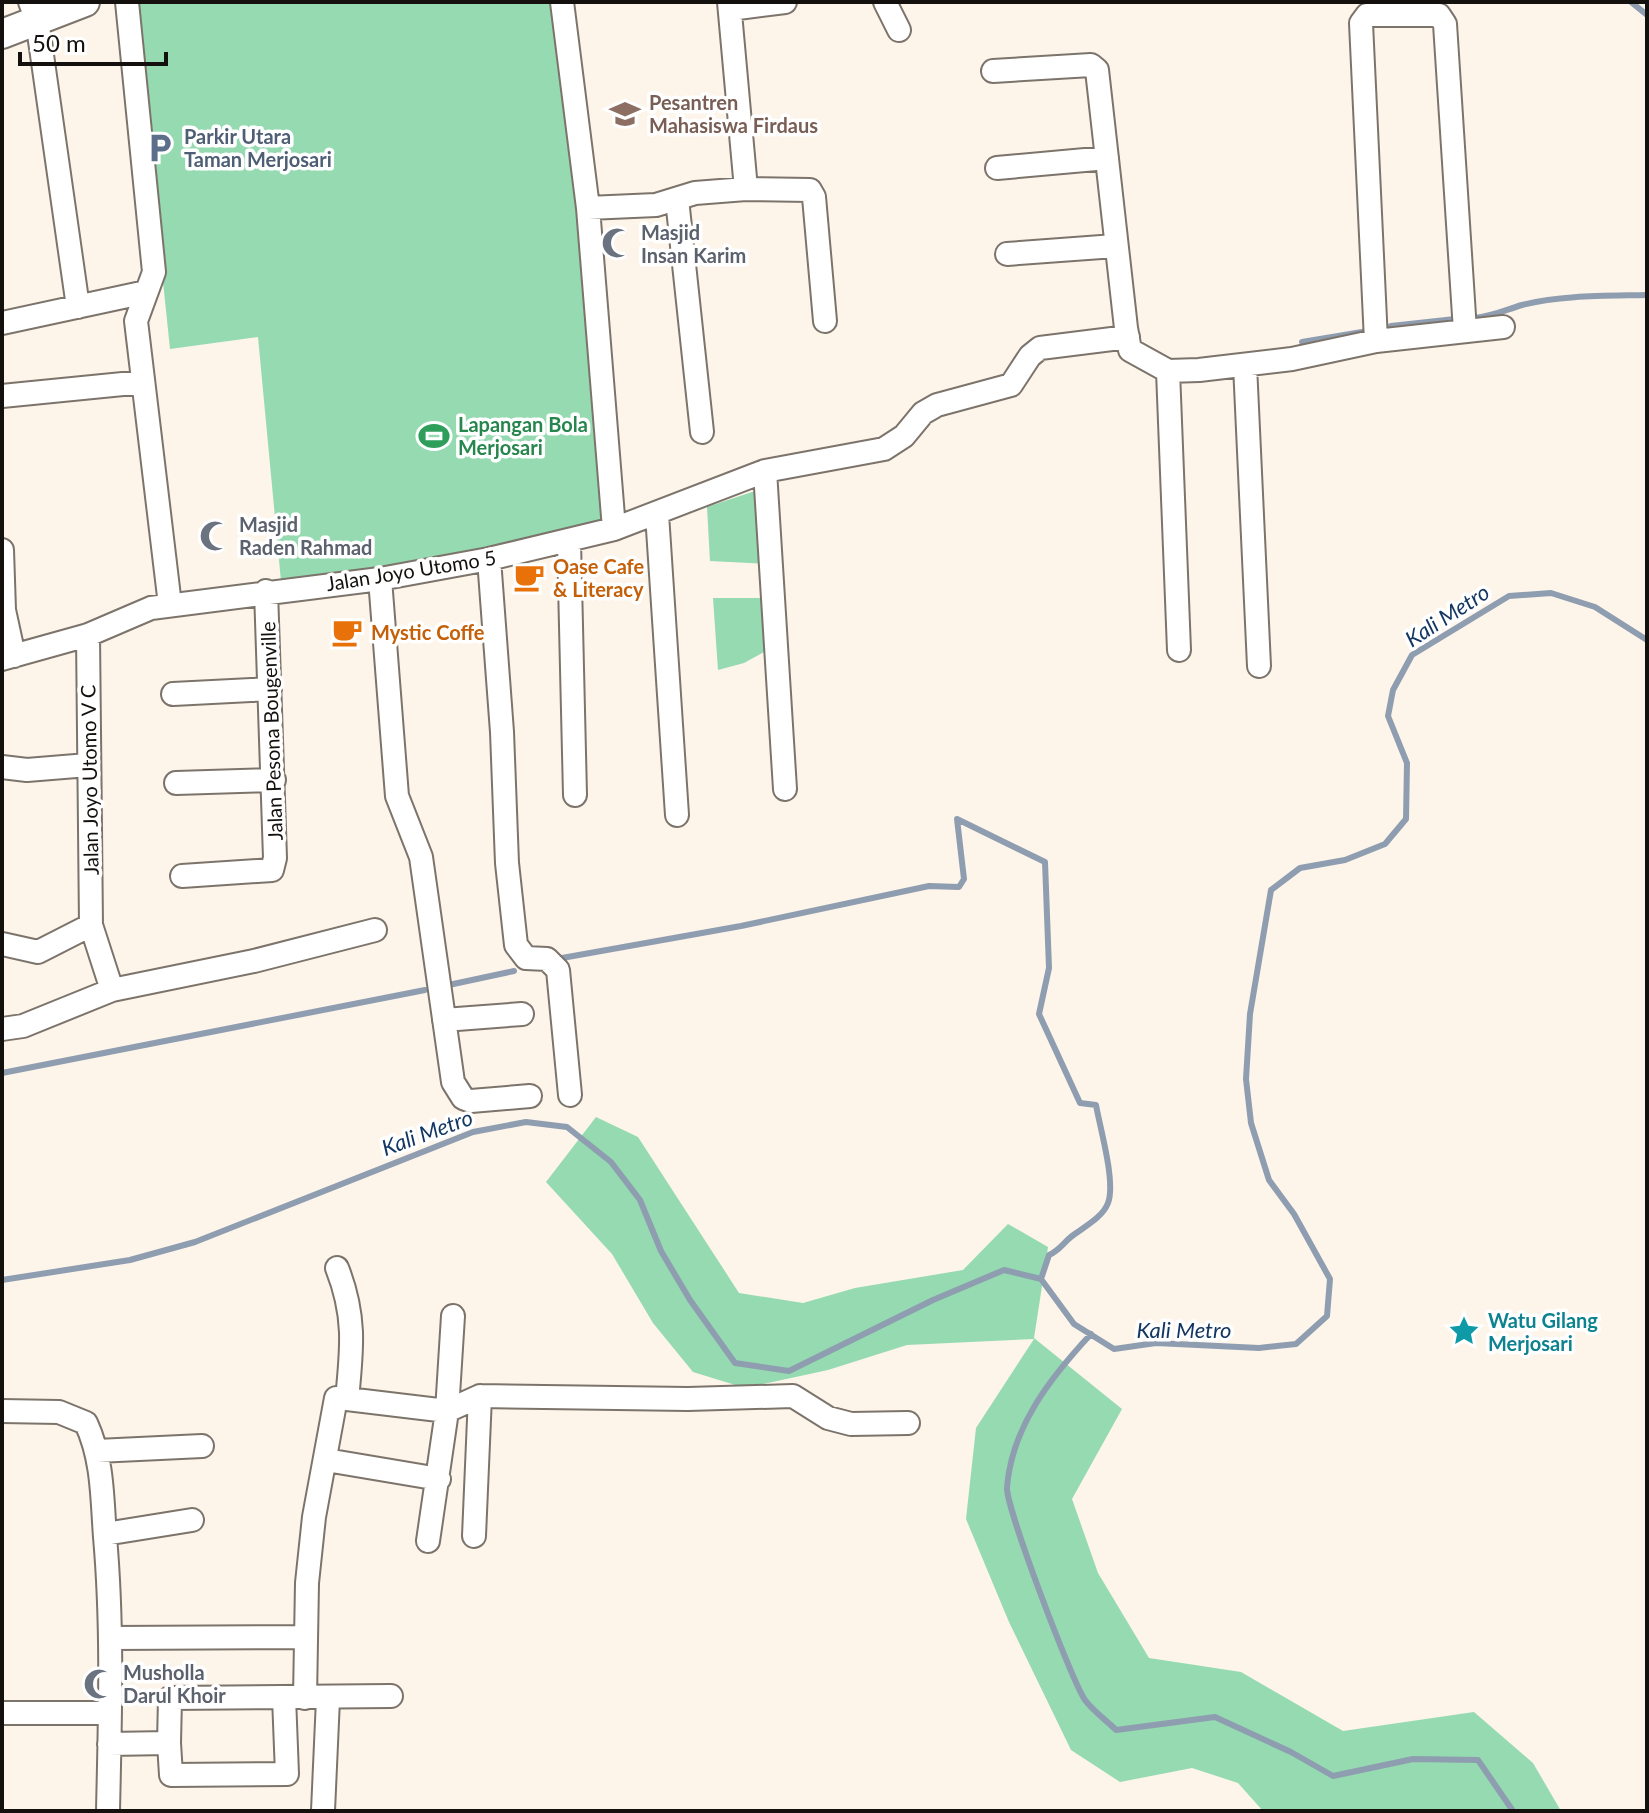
<svg xmlns="http://www.w3.org/2000/svg" width="1649" height="1813" viewBox="0 0 1649 1813" font-family="Lato,sans-serif">
  <style>
    .green { fill: #95dab1 }
    .lines { fill: none; stroke-linecap: round; stroke-linejoin: round }
    .stream { stroke: #8f9db0; stroke-width: 6 }
    .minor-casing { stroke: #7c746b; stroke-width: 26 }
    .major-casing { stroke: #7c746b; stroke-width: 32 }
    .minor { stroke: #fff; stroke-width: 22 }
    .major { stroke: #fff; stroke-width: 28 }
    .labels { text-anchor: middle; dominant-baseline: central; stroke-width: 7; stroke-linejoin: round; paint-order: stroke }
    .education-label { font-size: 20px; font-weight: bold; fill: #785e54; stroke: #fff; text-anchor: start }
    .service-label { font-size: 20px; font-weight: bold; fill: #4e5e75; stroke: #fff; text-anchor: start }
    .worship-label { font-size: 20px; font-weight: bold; fill: #5b616d; stroke: #fff; text-anchor: start }
    .leisure-label { font-size: 20px; font-weight: bold; fill: #27864d; stroke: #fff; text-anchor: start }
    .food-label { font-size: 20px; font-weight: bold; fill: #c56008; stroke: #fff; text-anchor: start }
    .street-label { font-size: 20px; fill: #13100d; stroke: #fff }
    .culture-label { font-size: 20px; font-weight: bold; fill: #0d838f; stroke: #fff; text-anchor: start }
    .water-label { font-size: 22px; font-style: italic; fill: #133762; stroke: #fff }
  </style>
  <rect width="100%" height="100%" fill="#fdf4ea"/>
  <!-- green -->
  <path class="green" d="M 134,2 L 550,2 L 585,285 L 604,523 L 403,567 L 281,581 L 258,337 L 170,349 Z
    M 761,489 L 767,564 L 710,561 L 707,507 Z
    M 713,598 L 768,598 L 771,648 L 744,663 L 718,670 Z
    M 596,1117 L 638,1137 L 739,1293 L 803,1303 L 855,1288 L 963,1270 L 1008,1224 L 1048,1247 L 1034,1338 L 1122,1409 L 1072,1499 L 1098,1573 L 1149,1658 L 1241,1672 L 1343,1731 L 1474,1712 L 1533,1763 L 1561,1811 L 1263,1811 L 1238,1783 L 1192,1768 L 1120,1782 L 1071,1750 L 1009,1622 L 966,1519 L 976,1428 L 1034,1339 L 907,1345 L 828,1370 L 745,1388 L 693,1372 L 653,1323 L 612,1254 L 546,1182 Z"/>
  <g class="lines">
    <!-- stream -->
    <path class="stream" d="M 1631,2 L 1647,15
      M 1474,318 C 1494,316 1505,310 1522,305 C 1562,295 1606,296 1647,295
      M 1391,326 L 1455,319
      M 1302,342 L 1368,331
      M 562,958 L 741,926 L 929,886 L 959,887 L 964,879 L 957,819 L 1045,862 L 1049,968 L 1039,1014 L 1080,1103 L 1096,1105 C 1100,1128 1116,1182 1108,1203 C 1103,1217 1084,1227 1072,1236 C 1063,1243 1060,1250 1049,1255 L 1041,1279
      M 444,986 L 514,971
      M 2,1073 L 425,990
      M 2,1280 L 130,1260 L 195,1242 L 473,1132 L 526,1122 L 567,1127 L 611,1162 L 640,1200 L 661,1251 L 690,1300 L 735,1363 L 789,1371 L 933,1300 L 1004,1270 L 1041,1279 L 1074,1324 L 1114,1349 L 1156,1343 L 1259,1348 L 1296,1344 L 1327,1316 L 1330,1279 L 1294,1214 L 1269,1180 L 1251,1123 L 1246,1079 L 1250,1014 L 1271,890 L 1300,868 L 1345,860 L 1385,844 L 1406,819 L 1407,763 L 1388,716 L 1393,690 L 1412,655 L 1509,596 L 1551,593 L 1595,607 L 1647,640
      M 1091,1334 C 1051,1377 1012,1426 1007,1487 C 1005,1505 1072,1682 1085,1700 C 1093,1711 1106,1720 1116,1730 L 1215,1717 L 1291,1752 L 1333,1776 L 1413,1759 L 1478,1760 L 1513,1811"/>
    <!-- minor casing -->
    <g class="minor-casing">
      <path id="minor" d="M 30,2 L 37,20 L 78,307
        M 127,2 L 154,272 L 136,321 L 170,605
        M 562,2 L 588,208 L 614,529
        M 729,2 L 746,189
        M 885,2 L 899,30
        M 730,9 L 785,2
        M 993,71 L 1091,65 L 1097,70 L 1126,328 L 1130,350 L 1168,371 L 1199,370 L 1292,359 L 1376,341 L 1503,327
        M 997,168 L 1107,158
        M 677,199 L 702,432
        M 588,208 L 656,205 L 695,193 L 746,189 L 810,190 L 814,197 L 825,321
        M 1007,254 L 1115,246
        M 2,323 L 146,292
        M 1376,341 L 1361,23 L 1367,15 L 1439,15 L 1445,24 L 1465,331
        M 1245,365 L 1259,666
        M 1168,371 L 1179,650
        M 2,396 L 143,382
        M 765,471 L 785,789
        M 657,514 L 677,815
        M 569,541 L 575,795
        M 2,550 L 4,610 L 14,656
        M 489,559 L 502,732 L 507,863 L 516,945 L 526,958 L 547,959 L 558,970 L 570,1095
        M 380,579 L 397,796 L 421,857 L 453,1082 L 463,1098 L 471,1101 L 530,1096
        M 88,635 L 91,925 L 112,990
        M 2,659 L 88,635 L 151,608 L 380,579 L 489,559 L 614,529 L 765,471 L 884,449 L 904,436 L 923,413 L 937,405 L 1011,385 L 1030,356 L 1040,348 L 1128,337
        M 173,694 L 270,689
        M 2,767 L 27,770 L 88,765
        M 176,783 L 274,780
        M 182,876 L 272,870 L 275,858 L 266,591
        M 2,944 L 38,952 L 91,925
        M 444,1020 L 522,1014
        M 2,1029 L 23,1026 L 112,990 L 254,961 L 375,930
        M 347,1399 L 447,1411 L 480,1396 L 688,1399 L 793,1396 L 828,1418 L 851,1424 L 908,1423
        M 2,1411 L 59,1412 L 86,1423 C 103,1460 102,1497 105,1537 C 113,1628 110,1719 108,1811
        M 97,1451 L 202,1446
        M 326,1460 L 439,1479
        M 105,1534 L 192,1520
        M 474,1536 L 480,1396
        M 428,1541 L 447,1411 L 453,1316
        M 111,1638 L 306,1637
        M 305,1698 L 307,1583 L 314,1517 L 336,1398 L 347,1399 C 352,1349 356,1316 337,1268
        M 2,1713 L 110,1713
        M 169,1743 L 170,1698 L 391,1696
        M 109,1744 L 169,1743 L 171,1775 L 287,1774 L 284,1697
        M 323,1811 L 328,1699"/>
    </g>
    <!-- major casing -->
    <g class="major-casing">
      <path id="major" d="M 2,34 L 85,2"/>
    </g>
    <!-- minor -->
    <use href="#minor" class="minor"/>
    <!-- major -->
    <use href="#major" class="major"/>
  </g>
  <!-- icons -->
  <defs>
    <g id="school-bare" transform="scale(2.4)"><path d="M0-5L7-2L0 1L-7-2ZM-4 1L0 2.5L4 1V4Q0 6-4 4Z" fill="#8d6e63" stroke="#fff" stroke-width="2.5" paint-order="stroke"/></g>
    <g id="parking-bare" transform="scale(2.4)"><path d="M-3.5-5.5H1a3.5 3.5 0 0 1 0 7H-1V5.5H-3.5ZM-1-3.4V-.6H.8a1.4 1.4 0 0 0 0-2.8Z" fill="#5c6f8a" stroke="#fff" stroke-width="2.5" paint-order="stroke"/></g>
    <g id="mosque-bare" transform="scale(2.4)"><path d="M3.5-4.9A6 6 0 1 0 3.5 4.9A5 5 0 1 1 3.5-4.9Z" fill="#6b7280" stroke="#fff" stroke-width="2.5" paint-order="stroke"/></g>
    <g id="stadium-bare" transform="scale(2.4)"><path d="M0-5a6.5 5 0 1 0 0 10a6.5 5 0 1 0 0-10ZM-3.5-1.8h7v3.6h-7Z" fill="#2e9e5b" stroke="#fff" stroke-width="2.5" paint-order="stroke"/></g>
    <g id="cafe-bare" transform="scale(2.4)"><path d="M-5.5-4.5H6V0H3Q3 3.5 0 3.5H-2.5Q-5.5 3.5-5.5 0ZM3-3.2v2h1.7v-2ZM-6 4.5H4V6H-6Z" fill="#e8710a" stroke="#fff" stroke-width="2.5" paint-order="stroke"/></g>
    <g id="sight-bare" transform="scale(2.4)"><path d="M0-6L1.8-2.2L6-1.7L2.9 1.2L3.7 5.4L0 3.3L-3.7 5.4L-2.9 1.2L-6-1.7L-1.8-2.2Z" fill="#0f9aa8" stroke="#fff" stroke-width="2.5" paint-order="stroke"/></g>
  </defs>
  <g fill-rule="evenodd">
    <use href="#school-bare" x="625" y="114"/>
    <use href="#parking-bare" x="160" y="148"/>
    <use href="#mosque-bare" x="617" y="243"/>
    <use href="#stadium-bare" x="434" y="436"/>
    <use href="#mosque-bare" x="215" y="536"/>
    <use href="#cafe-bare" x="529" y="577"/>
    <use href="#cafe-bare" x="347" y="632"/>
    <use href="#sight-bare" x="1464" y="1331"/>
    <use href="#mosque-bare" x="99" y="1684"/>
  </g>
  <g class="labels">
    <!-- education labels -->
    <g class="education-label">
      <text x="649" y="102">Pesantren<tspan x="649" dy="23">Mahasiswa Firdaus</tspan></text>
    </g>
    <!-- service labels -->
    <g class="service-label">
      <text x="184" y="136">Parkir Utara<tspan x="184" dy="23">Taman Merjosari</tspan></text>
    </g>
    <!-- worship labels -->
    <g class="worship-label">
      <text x="641" y="232">Masjid<tspan x="641" dy="23">Insan Karim</tspan></text>
      <text x="239" y="524">Masjid<tspan x="239" dy="23">Raden Rahmad</tspan></text>
      <text x="123" y="1672">Musholla<tspan x="123" dy="23">Darul Khoir</tspan></text>
    </g>
    <!-- leisure labels -->
    <g class="leisure-label">
      <text x="458" y="424">Lapangan Bola<tspan x="458" dy="23">Merjosari</tspan></text>
    </g>
    <!-- food labels -->
    <g class="food-label">
      <text x="553" y="566">Oase Cafe<tspan x="553" dy="23">&amp; Literacy</tspan></text>
      <text x="371" y="632">Mystic Coffe</text>
    </g>
    <!-- street labels -->
    <g class="street-label">
      <text transform="translate(411 570) rotate(-9)">Jalan Joyo Utomo 5</text>
      <text transform="translate(271 731) rotate(-92)">Jalan Pesona Bougenville</text>
      <text transform="translate(89 780) rotate(-91)">Jalan Joyo Utomo V C</text>
    </g>
    <!-- culture labels -->
    <g class="culture-label">
      <text x="1488" y="1320">Watu Gilang<tspan x="1488" dy="23">Merjosari</tspan></text>
    </g>
    <!-- water labels -->
    <g class="water-label">
      <text transform="translate(1447 615) rotate(-33)">Kali Metro</text>
      <text transform="translate(427 1132) rotate(-20)">Kali Metro</text>
      <text x="1184" y="1329">Kali Metro</text>
    </g>
  </g>
  <!-- border -->
  <rect width="1649" height="1813" fill="none" stroke="#13100d" stroke-width="8"/>
  <!-- scale -->
  <path d="M20 52v12h146v-12" fill="none" stroke="#13100d" stroke-width="4"/>
  <text x="32" y="52" font-size="24" fill="#13100d" stroke="#ffffff" stroke-width="6" paint-order="stroke">50 m</text>
</svg>
